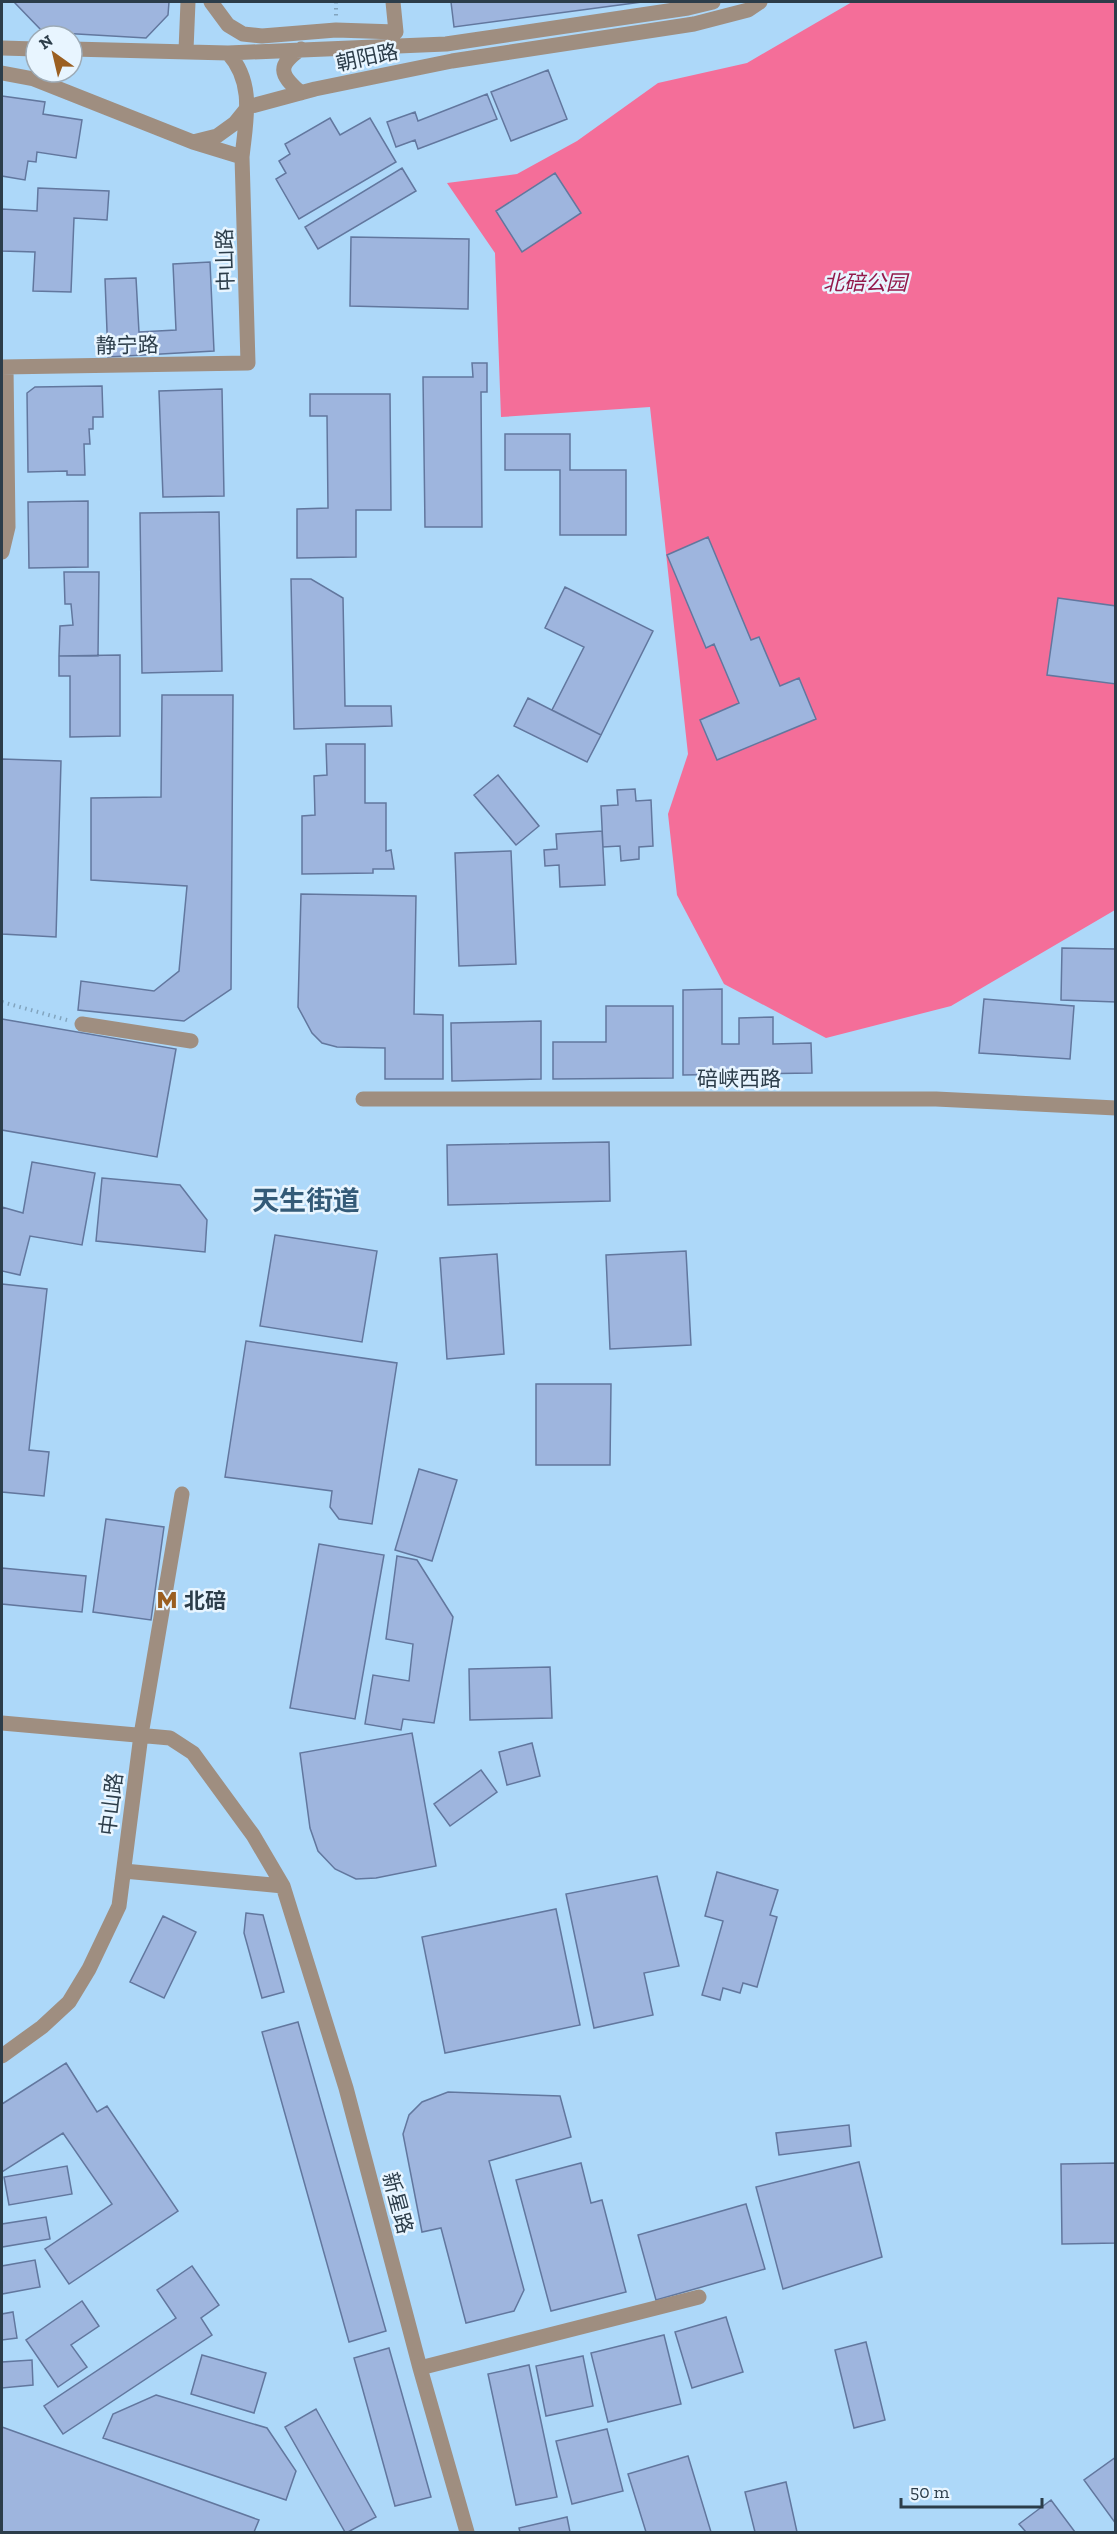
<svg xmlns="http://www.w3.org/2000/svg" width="1117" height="2534" viewBox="0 0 1117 2534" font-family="'Zilla Slab','Noto Sans SC',serif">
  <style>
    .forest { fill: #f46e99 }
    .building { fill: #9eb5de; stroke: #62779e; stroke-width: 1.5 }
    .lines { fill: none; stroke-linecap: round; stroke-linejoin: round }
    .path { stroke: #82a4be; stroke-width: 4; stroke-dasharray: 1.5 4.5; stroke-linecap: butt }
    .minor { stroke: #9f8e80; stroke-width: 15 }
    .labels { text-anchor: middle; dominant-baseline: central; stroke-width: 5; stroke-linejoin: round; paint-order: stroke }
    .street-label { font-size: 21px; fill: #2c3d4a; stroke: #e8f5ff }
    .park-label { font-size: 21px; font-style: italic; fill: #93194b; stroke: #e8f5ff }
    .poi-label { font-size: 21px; font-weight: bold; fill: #2c3d4a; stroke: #e8f5ff; text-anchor: start }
    .district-label { font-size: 27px; font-weight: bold; fill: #345b78; stroke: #e8f5ff }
  </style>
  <rect width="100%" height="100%" fill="#add8f9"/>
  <!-- forest -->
  <path class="forest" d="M 852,2 L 1115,2 L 1115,910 L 951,1006 L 826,1038 L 724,984 L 677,895 L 668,814 L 688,754 L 650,407 L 501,417 L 495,253 L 447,183 L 517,174 L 577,141 L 658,83 L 747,63 Z"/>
  <!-- building -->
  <path class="building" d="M 14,2 L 169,2 L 168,15 L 146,38 L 43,32 Z
    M 451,2 L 642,2 L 454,27 Z
    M 548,70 L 567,119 L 511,141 L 491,92 Z
    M 487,94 L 497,119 L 418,149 L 415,140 L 396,147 L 387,122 L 415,112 L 418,121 Z
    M 2,96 L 45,102 L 43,114 L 82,120 L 76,158 L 37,152 L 36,162 L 28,161 L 25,180 L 2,176 Z
    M 330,118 L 340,135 L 370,118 L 396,162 L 299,219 L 276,179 L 286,173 L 279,161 L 290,154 L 285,144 Z
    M 402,168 L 416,191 L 318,249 L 305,227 Z
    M 555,173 L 581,213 L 522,252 L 496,211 Z
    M 38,188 L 109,191 L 107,220 L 74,218 L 71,292 L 33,291 L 35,252 L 2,251 L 2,209 L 37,211 Z
    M 351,237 L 469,239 L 468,309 L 350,306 Z
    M 210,262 L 214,351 L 108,357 L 105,279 L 136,278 L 139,332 L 176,330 L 173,264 Z
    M 472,363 L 487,363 L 487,392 L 481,392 L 482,527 L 425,527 L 423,377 L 473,377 Z
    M 102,386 L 103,417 L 93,417 L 93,429 L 89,429 L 90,444 L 84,444 L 85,475 L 67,475 L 67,471 L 28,472 L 27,393 L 35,387 Z
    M 222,389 L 224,496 L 163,497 L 159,391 Z
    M 310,394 L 390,394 L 391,510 L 356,510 L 356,557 L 297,558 L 297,509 L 328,508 L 327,416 L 310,416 Z
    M 505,434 L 570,434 L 570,470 L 626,470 L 626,535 L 560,535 L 560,470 L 505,470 Z
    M 88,501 L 88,567 L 29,568 L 28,502 Z
    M 219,512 L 222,671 L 142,673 L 140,513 Z
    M 708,537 L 751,640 L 759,637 L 780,686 L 799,678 L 816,719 L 717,760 L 700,720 L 739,703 L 714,644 L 706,648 L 667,555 Z
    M 64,572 L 99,572 L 98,656 L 59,656 L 60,626 L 73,625 L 71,604 L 65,604 Z
    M 291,579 L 311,579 L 343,598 L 345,706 L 391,706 L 392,726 L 294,729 Z
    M 565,587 L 653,631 L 601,735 L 552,710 L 584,647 L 545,628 Z
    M 1058,598 L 1116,606 L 1116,684 L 1047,675 Z
    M 120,655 L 120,736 L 70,737 L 70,676 L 59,676 L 59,656 Z
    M 162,695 L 233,695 L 231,989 L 184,1021 L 78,1010 L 81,981 L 154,991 L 179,971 L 187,886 L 91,880 L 91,798 L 161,797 Z
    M 528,698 L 601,735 L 587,762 L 514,726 Z
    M 326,744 L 365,744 L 365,803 L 386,803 L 386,851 L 391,850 L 394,869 L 373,869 L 373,873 L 302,874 L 302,816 L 315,815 L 314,776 L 327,775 Z
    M 2,759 L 61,761 L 56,937 L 2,934 Z
    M 498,775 L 539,826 L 516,845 L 474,795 Z
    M 635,789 L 636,801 L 651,800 L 653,846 L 639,847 L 639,859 L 621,861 L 620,846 L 603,847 L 601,806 L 618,805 L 617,790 Z
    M 602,831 L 605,885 L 560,887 L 559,865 L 545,866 L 544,850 L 557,849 L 556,834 Z
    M 511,851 L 516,964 L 459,966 L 455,853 Z
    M 301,894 L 416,896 L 414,1014 L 443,1015 L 443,1079 L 385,1079 L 385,1048 L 337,1047 L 322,1043 L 312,1033 L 298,1007 Z
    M 1062,948 L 1116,949 L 1116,1002 L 1061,1000 Z
    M 722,989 L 722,1044 L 739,1044 L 739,1018 L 773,1017 L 773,1044 L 811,1043 L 812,1073 L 683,1075 L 683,990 Z
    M 984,999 L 1074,1006 L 1070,1059 L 979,1053 Z
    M 606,1006 L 673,1006 L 673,1078 L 553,1079 L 553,1042 L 606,1042 Z
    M 2,1019 L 176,1049 L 157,1157 L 2,1130 Z
    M 541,1021 L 541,1079 L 452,1081 L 451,1023 Z
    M 609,1142 L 610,1201 L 448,1205 L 447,1145 Z
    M 32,1162 L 95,1173 L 82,1245 L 30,1236 L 20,1275 L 2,1271 L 2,1207 L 23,1213 Z
    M 102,1178 L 180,1185 L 207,1220 L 205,1252 L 96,1241 Z
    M 275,1235 L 377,1251 L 362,1342 L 260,1326 Z
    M 686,1251 L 691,1345 L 610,1349 L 606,1255 Z
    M 497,1254 L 504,1354 L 447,1359 L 440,1258 Z
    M 2,1284 L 47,1289 L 29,1450 L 49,1452 L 44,1496 L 2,1492 Z
    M 246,1341 L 397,1363 L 372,1524 L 339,1519 L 330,1507 L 332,1491 L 225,1477 Z
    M 536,1384 L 611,1384 L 610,1465 L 536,1465 Z
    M 419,1469 L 457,1480 L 432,1561 L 395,1550 Z
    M 106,1519 L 164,1527 L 151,1620 L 93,1612 Z
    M 319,1544 L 384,1555 L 355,1719 L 290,1708 Z
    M 397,1556 L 417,1560 L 453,1617 L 434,1723 L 403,1719 L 401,1730 L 365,1724 L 373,1675 L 409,1681 L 413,1644 L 386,1639 Z
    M 2,1568 L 86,1576 L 82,1612 L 2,1604 Z
    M 550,1667 L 552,1718 L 470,1720 L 469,1669 Z
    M 412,1733 L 436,1866 L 376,1878 L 356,1879 L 335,1869 L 318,1851 L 310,1828 L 300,1753 Z
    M 532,1743 L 540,1776 L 507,1785 L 499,1752 Z
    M 481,1770 L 497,1792 L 450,1826 L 434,1804 Z
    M 717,1872 L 778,1890 L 770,1915 L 777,1917 L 757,1987 L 743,1983 L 740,1993 L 723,1988 L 720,2000 L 702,1995 L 723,1921 L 705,1916 Z
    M 657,1876 L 679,1966 L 644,1973 L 653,2015 L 594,2028 L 566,1894 Z
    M 556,1909 L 580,2025 L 445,2053 L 422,1937 Z
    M 246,1913 L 263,1915 L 284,1992 L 262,1998 L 244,1933 Z
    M 163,1916 L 196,1932 L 164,1998 L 130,1982 Z
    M 298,2022 L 386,2331 L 349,2342 L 262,2032 Z
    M 66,2063 L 97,2112 L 107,2106 L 178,2211 L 69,2284 L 45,2249 L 112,2204 L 63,2133 L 2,2172 L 2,2104 Z
    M 448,2092 L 560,2096 L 571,2137 L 489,2161 L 524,2290 L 514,2311 L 466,2323 L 441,2228 L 422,2232 L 403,2134 L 409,2115 L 422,2102 Z
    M 849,2125 L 851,2146 L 779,2155 L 776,2133 Z
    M 859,2162 L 882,2257 L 783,2289 L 756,2187 Z
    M 581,2163 L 591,2203 L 602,2200 L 626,2292 L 551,2311 L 516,2180 Z
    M 1116,2163 L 1116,2243 L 1062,2244 L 1061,2164 Z
    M 67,2166 L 72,2194 L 9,2205 L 4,2177 Z
    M 746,2204 L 765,2269 L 656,2300 L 638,2235 Z
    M 46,2217 L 50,2239 L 2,2247 L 2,2224 Z
    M 35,2260 L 40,2287 L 2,2294 L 2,2266 Z
    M 192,2266 L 219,2305 L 201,2318 L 212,2335 L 63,2434 L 44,2406 L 176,2318 L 157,2290 Z
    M 82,2301 L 99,2326 L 71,2345 L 87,2367 L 58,2387 L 26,2340 Z
    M 13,2312 L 17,2338 L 2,2340 L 2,2314 Z
    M 726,2317 L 743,2372 L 692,2388 L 675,2332 Z
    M 664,2335 L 681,2404 L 608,2422 L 591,2353 Z
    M 866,2342 L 885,2420 L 854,2428 L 835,2350 Z
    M 389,2348 L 431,2497 L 395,2506 L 354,2358 Z
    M 202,2355 L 266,2373 L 254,2413 L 191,2394 Z
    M 583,2356 L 593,2406 L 546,2416 L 536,2366 Z
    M 32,2360 L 33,2385 L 2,2388 L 2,2362 Z
    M 529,2365 L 557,2497 L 516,2505 L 488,2374 Z
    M 156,2395 L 267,2428 L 296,2471 L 286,2500 L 103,2438 L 113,2414 Z
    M 316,2409 L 376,2517 L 348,2532 L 345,2532 L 285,2427 Z
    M 2,2427 L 259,2520 L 254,2532 L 2,2532 Z
    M 607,2429 L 623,2491 L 572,2504 L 556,2441 Z
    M 688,2456 L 711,2532 L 646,2532 L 628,2474 Z
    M 1116,2457 L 1116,2524 L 1084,2480 Z
    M 786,2482 L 797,2532 L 755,2532 L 745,2492 Z
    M 1051,2500 L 1075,2532 L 1026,2532 L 1019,2524 Z
    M 567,2517 L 570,2532 L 520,2532 L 519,2528 Z"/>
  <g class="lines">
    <!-- path -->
    <path class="path" d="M 336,2 L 336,16
      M 2,1002 L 67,1020"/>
    <!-- minor -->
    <path class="minor" d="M 211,2 L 228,25 L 243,34 L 262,36 L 336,30 L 396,32 L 393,2
      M 2,48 L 36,49
      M 72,49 L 228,53 L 446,44 L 688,8 L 713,2
      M 186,50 L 188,2
      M 2,73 L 34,79 L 193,142 L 242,157 C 246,119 255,83 228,53
      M 301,93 C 279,74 277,66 301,49
      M 193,142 L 217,136 L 235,123 L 248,107 L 315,89 L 452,61 L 694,24 L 748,10 L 760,2
      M 2,367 L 248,363 L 242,157
      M 2,552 L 8,527 L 6,367
      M 82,1024 L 191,1041
      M 363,1099 L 936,1099 L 1116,1108
      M 2,1723 L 170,1738 L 193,1753 L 253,1835 L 283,1886 L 346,2088 L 420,2368 L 467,2532
      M 124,1871 L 283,1886
      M 2,2056 L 42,2027 L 69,2002 L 89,1969 L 119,1906 L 141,1735 L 182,1494
      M 420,2368 L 699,2297"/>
  </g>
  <!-- icons -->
  <defs>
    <g id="metro-bare" transform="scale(1.62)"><path d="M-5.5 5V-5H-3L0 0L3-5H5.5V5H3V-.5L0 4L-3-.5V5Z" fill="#9b5f21" stroke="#e8f5ff" stroke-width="2.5" paint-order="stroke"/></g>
  </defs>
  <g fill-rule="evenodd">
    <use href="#metro-bare" x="167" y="1600"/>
  </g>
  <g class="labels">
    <!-- street labels -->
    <g class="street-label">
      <text transform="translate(367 57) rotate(-12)">朝阳路</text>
      <text transform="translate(225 260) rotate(-92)">中山路</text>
      <text transform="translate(127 345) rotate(-1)">静宁路</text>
      <text x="739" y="1078">碚峡西路</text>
      <text transform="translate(111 1804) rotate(-83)">中山路</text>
      <text transform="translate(398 2203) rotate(75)">新星路</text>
    </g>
    <!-- park labels -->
    <g class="park-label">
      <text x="865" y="282">北碚公园</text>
    </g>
    <!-- poi labels -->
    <g class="poi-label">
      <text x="184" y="1600">北碚</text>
    </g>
    <!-- district labels -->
    <g class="district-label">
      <text x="306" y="1201">天生街道</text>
    </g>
  </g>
  <!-- border -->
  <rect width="1117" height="2534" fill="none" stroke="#2c3d4a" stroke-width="6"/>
  <!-- north arrow -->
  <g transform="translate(54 54) rotate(326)"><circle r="28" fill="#e8f5ff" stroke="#9dabb7" stroke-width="1.5"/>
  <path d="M0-4.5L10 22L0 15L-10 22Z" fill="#9b5f21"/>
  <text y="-9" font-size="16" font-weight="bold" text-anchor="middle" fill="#2c3d4a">N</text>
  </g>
  <!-- scale -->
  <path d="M901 2498v9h141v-9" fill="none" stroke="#2c3d4a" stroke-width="3"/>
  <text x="910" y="2498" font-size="18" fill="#2c3d4a" stroke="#e8f5ff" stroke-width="4.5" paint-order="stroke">50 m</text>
</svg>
